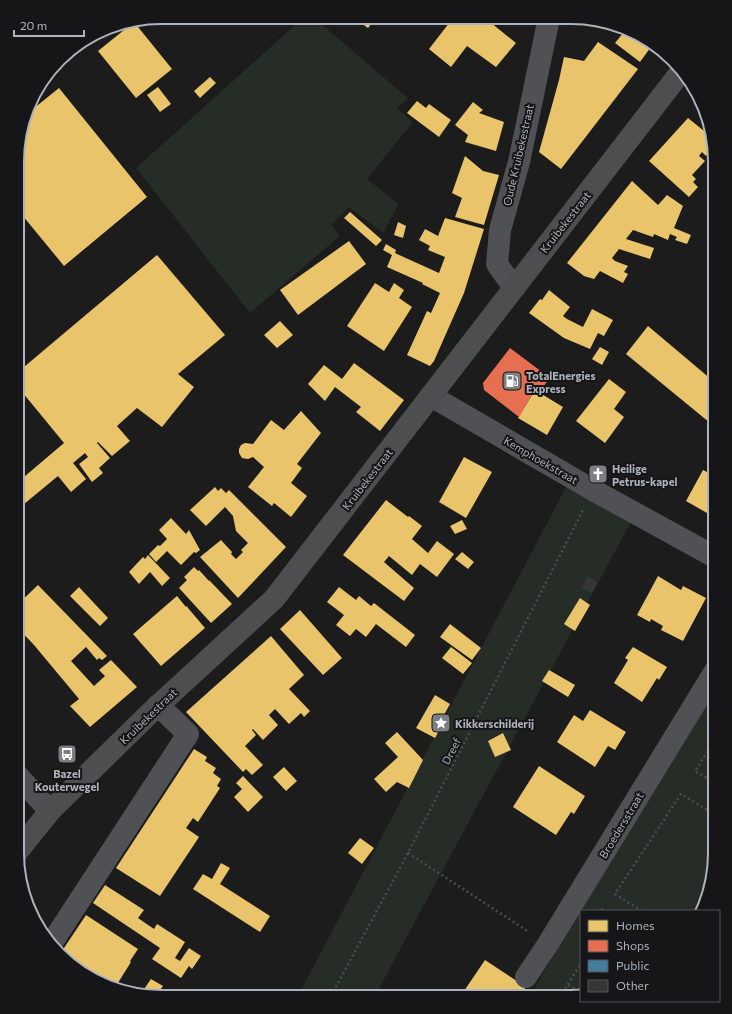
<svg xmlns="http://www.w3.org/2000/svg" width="732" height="1014" viewBox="0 0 732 1014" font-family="Commissioner,sans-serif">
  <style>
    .green { fill: #262c26 }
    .homes { fill: #e9c46a }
    .shops { fill: #e76f51 }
    .public { fill: #457b9d }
    .building { fill: #363637 }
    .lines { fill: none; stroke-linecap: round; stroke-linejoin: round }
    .path { stroke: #4c4d4f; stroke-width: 2.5; stroke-dasharray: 2 3; stroke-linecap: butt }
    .minor { stroke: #505154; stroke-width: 22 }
    .major { stroke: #4d4e50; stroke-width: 22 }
    .labels { text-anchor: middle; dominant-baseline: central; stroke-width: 4; stroke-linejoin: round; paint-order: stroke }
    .street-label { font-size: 11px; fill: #aeb2bb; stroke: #161618 }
    .poi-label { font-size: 11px; font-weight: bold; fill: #aeb2bb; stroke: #161618; text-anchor: start }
    .rim { fill: none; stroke: #aeb2bb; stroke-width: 2 }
  </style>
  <rect width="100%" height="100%" fill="#1c1c1c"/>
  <!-- green -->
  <path class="green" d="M 304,17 L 313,17 L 408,98 L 397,108 L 413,122 L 367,179 L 399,204 L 383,233 L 349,207 L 331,225 L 340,236 L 250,313 L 136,168 Z
    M 566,487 L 631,522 L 507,751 L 375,996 L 298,996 Z
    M 715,689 L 715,863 L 698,911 L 581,911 L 581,995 L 571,997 L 529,997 Z"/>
  <!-- homes -->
  <path class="homes" d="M 361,18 L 376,18 L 368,28 L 358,21 Z
    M 453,18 L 461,18 L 468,24 L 474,18 L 485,18 L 516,43 L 496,67 L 467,46 L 451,67 L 429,49 Z
    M 134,22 L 172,69 L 136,98 L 98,51 Z
    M 624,32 L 653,44 L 640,62 L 615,43 Z
    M 598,42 L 638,69 L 561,169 L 539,152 L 559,80 L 564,57 L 584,61 Z
    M 210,77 L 216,83 L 200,98 L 194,91 Z
    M 158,87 L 171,104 L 160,112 L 147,95 Z
    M 59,88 L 147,197 L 64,266 L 18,210 L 18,142 L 28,113 Z
    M 417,101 L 426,108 L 429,104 L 451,120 L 439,137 L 407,113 Z
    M 473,102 L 483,110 L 479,113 L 504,122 L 496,151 L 465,142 L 468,135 L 455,125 Z
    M 688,118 L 709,135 L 713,153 L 709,151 L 706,156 L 702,152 L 699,156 L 705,161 L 692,175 L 696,179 L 693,182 L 698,187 L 689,197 L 649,161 Z
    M 465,156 L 483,171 L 499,175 L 484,225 L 455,217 L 462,198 L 452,193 Z
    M 632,181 L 658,205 L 667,195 L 683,206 L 674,228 L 691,235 L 687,244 L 675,240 L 677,237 L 670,234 L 668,240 L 654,234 L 653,237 L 633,230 L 626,239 L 654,248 L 650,259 L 619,249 L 612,258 L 615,261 L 628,266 L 624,272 L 628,274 L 623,283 L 600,271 L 594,279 L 584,276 L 567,263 Z
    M 350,212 L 382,240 L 376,246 L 344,218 Z
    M 445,218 L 484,229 L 464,293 L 434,361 L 430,366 L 407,355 L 427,311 L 431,313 L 440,293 L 422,284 L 423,283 L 387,267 L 392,255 L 383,250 L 386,244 L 396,250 L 395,253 L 397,254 L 439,273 L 445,257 L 428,250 L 430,246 L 419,240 L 425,229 L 438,236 Z
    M 398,222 L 406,226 L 403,238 L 394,235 Z
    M 349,241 L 366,264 L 298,315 L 280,290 Z
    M 157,255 L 225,335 L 178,374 L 194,387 L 162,427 L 137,408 L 117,426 L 130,441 L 112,456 L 98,442 L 97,443 L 110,458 L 99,468 L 103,473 L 92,482 L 79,464 L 88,457 L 85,453 L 73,463 L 86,479 L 71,492 L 58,476 L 18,509 L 18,482 L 64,443 L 18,387 L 18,372 Z
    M 375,283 L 389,292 L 394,283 L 404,290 L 399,298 L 412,307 L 384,351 L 347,326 Z
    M 549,290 L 570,307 L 563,316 L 567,319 L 583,327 L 592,309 L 613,320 L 604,336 L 598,333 L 590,349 L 564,338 L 529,313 L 540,299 L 542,300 Z
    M 280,321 L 293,335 L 277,348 L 264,335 Z
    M 648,326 L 712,380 L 715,377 L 715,427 L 626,354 Z
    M 600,347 L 609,352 L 602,365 L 592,359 Z
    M 354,363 L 404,400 L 380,431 L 356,412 L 361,407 L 335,387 L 325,401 L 308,384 L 324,365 L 342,379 Z
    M 609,379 L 626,392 L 614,409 L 624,417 L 605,443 L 576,421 Z
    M 535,390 L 563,407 L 547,435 L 518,418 Z
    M 301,411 L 321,433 L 297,464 L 302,468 L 291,483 L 307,496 L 291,517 L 274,503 L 272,506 L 248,487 L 264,467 L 253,457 L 248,459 L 242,458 L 239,453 L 239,449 L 241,445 L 245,443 L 253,444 L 271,420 L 284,430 Z
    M 464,457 L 492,472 L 466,518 L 439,502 Z
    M 703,470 L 715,476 L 715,516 L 708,512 L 707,513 L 686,501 Z
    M 215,487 L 218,491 L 221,488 L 226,493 L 229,490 L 286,547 L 238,598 L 200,557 L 221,540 L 232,552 L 231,554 L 236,559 L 243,552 L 241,550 L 248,543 L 236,531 L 233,516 L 225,507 L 206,526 L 190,510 Z
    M 386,500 L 408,517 L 409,516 L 422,526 L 412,539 L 428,553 L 437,541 L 454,554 L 437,577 L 420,564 L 412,575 L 389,556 L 384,562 L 414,588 L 404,601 L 343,555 Z
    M 171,518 L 186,534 L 189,530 L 200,550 L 196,553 L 194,552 L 181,565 L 167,551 L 156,562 L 149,554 L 158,545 L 160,546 L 167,539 L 159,530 Z
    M 462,520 L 467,529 L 455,534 L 450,526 Z
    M 462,552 L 474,562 L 468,569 L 455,559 Z
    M 148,555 L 170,578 L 162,586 L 150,572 L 139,584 L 129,572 L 143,557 L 145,559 Z
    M 194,567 L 198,571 L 199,570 L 209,581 L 209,580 L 232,604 L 211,623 L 179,588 L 187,580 L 184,577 Z
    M 658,576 L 681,590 L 683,586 L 706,598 L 683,641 L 661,630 L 663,626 L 651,619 L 650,622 L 637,615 Z
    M 38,585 L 107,656 L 102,660 L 99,658 L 97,660 L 86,647 L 71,661 L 94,686 L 105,676 L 99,670 L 111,660 L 137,687 L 90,727 L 70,706 L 79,699 L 34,645 L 17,627 L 17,605 Z
    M 79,587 L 108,618 L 100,626 L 70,596 Z
    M 339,587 L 356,600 L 359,596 L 371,606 L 374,603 L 415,635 L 406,647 L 376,624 L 366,637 L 356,629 L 350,636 L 336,625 L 344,615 L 327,602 Z
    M 177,596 L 186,607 L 187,606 L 188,608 L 205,628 L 161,666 L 133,634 Z
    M 580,598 L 590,605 L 575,631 L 564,624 Z
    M 300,610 L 342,658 L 323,675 L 280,629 Z
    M 450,624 L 481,648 L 472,660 L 440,637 Z
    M 271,636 L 304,675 L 289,689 L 310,711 L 304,717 L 301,713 L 289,724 L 275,709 L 269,715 L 278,725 L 263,740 L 253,729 L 252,730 L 256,735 L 245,746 L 263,765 L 252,775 L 246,769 L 243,772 L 186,712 Z
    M 451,647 L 472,663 L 463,674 L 442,658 Z
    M 633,647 L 667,667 L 659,680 L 657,678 L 642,702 L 614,683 L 628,660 L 625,658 Z
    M 549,670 L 575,685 L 568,697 L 542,681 Z
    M 435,695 L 450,704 L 444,715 L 447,716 L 435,738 L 416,728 Z
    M 590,710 L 626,732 L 615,750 L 608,746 L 595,767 L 557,742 L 574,715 L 583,721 Z
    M 397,732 L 423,760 L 409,788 L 397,782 L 386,792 L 374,779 L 398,757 L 385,743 Z
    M 503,733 L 511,750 L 495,757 L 488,741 Z
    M 194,749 L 207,757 L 205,761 L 216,768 L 213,773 L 221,779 L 217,786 L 220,788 L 198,822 L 193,818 L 186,828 L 199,837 L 160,896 L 116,868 Z
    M 539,766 L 585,796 L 574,814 L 571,812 L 556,835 L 513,807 Z
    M 284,767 L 297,781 L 286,791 L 273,777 Z
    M 243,776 L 263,797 L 248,812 L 234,797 L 242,789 L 236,783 Z
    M 360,838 L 374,848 L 362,864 L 348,853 Z
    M 221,863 L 230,868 L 220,884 L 270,916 L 260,932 L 193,889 L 203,874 L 212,879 Z
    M 105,885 L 144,910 L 138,918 L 154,929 L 157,924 L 185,942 L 175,958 L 180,961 L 189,948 L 201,956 L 192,969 L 189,966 L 181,978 L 152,959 L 160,948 L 93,903 Z
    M 86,915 L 138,949 L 130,961 L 131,962 L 116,986 L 81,973 L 62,951 Z
    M 485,960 L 526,987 L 519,997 L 460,997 Z
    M 151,979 L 163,986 L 156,996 L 140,995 Z"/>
  <!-- shops -->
  <path class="shops" d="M 510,348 L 550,378 L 539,392 L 535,390 L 519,417 L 484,390 L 483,383 Z"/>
  <!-- public -->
  <path class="public" d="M 596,467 L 606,472 L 600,483 L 590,477 Z"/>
  <!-- building -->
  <path class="building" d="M 588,576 L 598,582 L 592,593 L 581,588 Z"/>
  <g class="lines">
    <!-- path -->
    <path class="path" d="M 715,783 L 695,771 L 715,740
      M 408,853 L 529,932
      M 598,911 L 600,908 L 605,911
      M 642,911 L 615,894 L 681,794 L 715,815
      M 568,985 L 581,993
      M 331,996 L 408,853 L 583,510
      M 542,997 L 546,991
      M 560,997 L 581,963"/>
    <!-- minor -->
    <path class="minor" d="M 514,288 L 497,264 L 500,230 L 519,162 L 549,18
      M 431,396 L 593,490 L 715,557
      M 17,775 L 50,811
      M 53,941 L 188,734 L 158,705
      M 526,977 L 548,944 L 715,671"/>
    <!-- major -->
    <path class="major" d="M 17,852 L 50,811 L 150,713 L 274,599 L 680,73"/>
  </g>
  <!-- icons -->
  <defs>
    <g id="fuel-square" transform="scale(1)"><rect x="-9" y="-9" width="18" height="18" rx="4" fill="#7b7e83" stroke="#161618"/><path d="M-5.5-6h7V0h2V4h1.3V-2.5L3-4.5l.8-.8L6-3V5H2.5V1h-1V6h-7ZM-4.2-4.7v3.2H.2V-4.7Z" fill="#fff"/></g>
    <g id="church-square" transform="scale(1)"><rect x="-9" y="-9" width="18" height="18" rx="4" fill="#7b7e83" stroke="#161618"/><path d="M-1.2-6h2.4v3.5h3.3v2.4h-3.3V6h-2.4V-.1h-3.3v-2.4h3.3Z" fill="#fff"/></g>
    <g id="sight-square" transform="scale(1)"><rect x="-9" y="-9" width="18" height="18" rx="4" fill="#7b7e83" stroke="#161618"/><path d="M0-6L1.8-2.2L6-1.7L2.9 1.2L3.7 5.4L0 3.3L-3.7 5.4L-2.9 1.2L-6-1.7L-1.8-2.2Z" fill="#fff"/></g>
    <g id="bus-square" transform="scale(1)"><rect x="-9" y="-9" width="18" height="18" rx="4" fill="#7b7e83" stroke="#161618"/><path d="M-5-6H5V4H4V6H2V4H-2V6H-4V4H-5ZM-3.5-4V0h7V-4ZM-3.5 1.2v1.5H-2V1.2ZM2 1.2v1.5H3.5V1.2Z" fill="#fff"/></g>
  </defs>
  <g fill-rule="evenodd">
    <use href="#fuel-square" x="512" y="381"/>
    <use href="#church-square" x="598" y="474"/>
    <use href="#sight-square" x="441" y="723"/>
    <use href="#bus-square" x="67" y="754"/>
  </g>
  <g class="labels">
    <!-- street labels -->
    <g class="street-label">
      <text transform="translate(518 155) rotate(-77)">Oude Kruibekestraat</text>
      <text transform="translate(565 222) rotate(-52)">Kruibekestraat</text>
      <text transform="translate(541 460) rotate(30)">Kemphoekstraat</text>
      <text transform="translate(367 479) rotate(-52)">Kruibekestraat</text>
      <text transform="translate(148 716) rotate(-44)">Kruibekestraat</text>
      <text transform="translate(451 751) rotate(-63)">Dreef</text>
      <text transform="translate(621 825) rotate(-59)">Broedersstraat</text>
    </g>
    <!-- poi labels -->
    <g class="poi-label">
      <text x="526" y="375">TotalEnergies<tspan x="526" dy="13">Express</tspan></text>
      <text x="612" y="468">Heilige<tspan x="612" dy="13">Petrus-kapel</tspan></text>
      <text x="455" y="723">Kikkerschilderij</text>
      <text x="67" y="773" text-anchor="middle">Bazel<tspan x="67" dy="13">Kouterwegel</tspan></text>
    </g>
  </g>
  <!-- crop -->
  <path d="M0 0H732V1014H0ZM161 24H571A137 137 0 0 1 708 161V853A137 137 0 0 1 571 990H161A137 137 0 0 1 24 853V161A137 137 0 0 1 161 24Z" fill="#161618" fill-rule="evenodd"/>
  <path class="rim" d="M161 24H571A137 137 0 0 1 708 161V853A137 137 0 0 1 571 990H161A137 137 0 0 1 24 853V161A137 137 0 0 1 161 24Z"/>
  <!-- legend -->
  <rect x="580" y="910" width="140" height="92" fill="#161618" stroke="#535459"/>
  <rect x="588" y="920" width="20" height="12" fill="#e9c46a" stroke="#535459"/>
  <text x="616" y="930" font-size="12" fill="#aeb2bb">Homes</text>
  <rect x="588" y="940" width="20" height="12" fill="#e76f51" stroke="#535459"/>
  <text x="616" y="950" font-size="12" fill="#aeb2bb">Shops</text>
  <rect x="588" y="960" width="20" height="12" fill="#457b9d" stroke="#535459"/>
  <text x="616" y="970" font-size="12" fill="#aeb2bb">Public</text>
  <rect x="588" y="980" width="20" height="12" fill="#363637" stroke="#535459"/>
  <text x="616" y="990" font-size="12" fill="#aeb2bb">Other</text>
  <!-- scale -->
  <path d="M14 30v6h70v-6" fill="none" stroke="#aeb2bb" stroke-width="2"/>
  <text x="20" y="30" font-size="12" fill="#aeb2bb" stroke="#161618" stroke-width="3" paint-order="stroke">20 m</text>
</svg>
